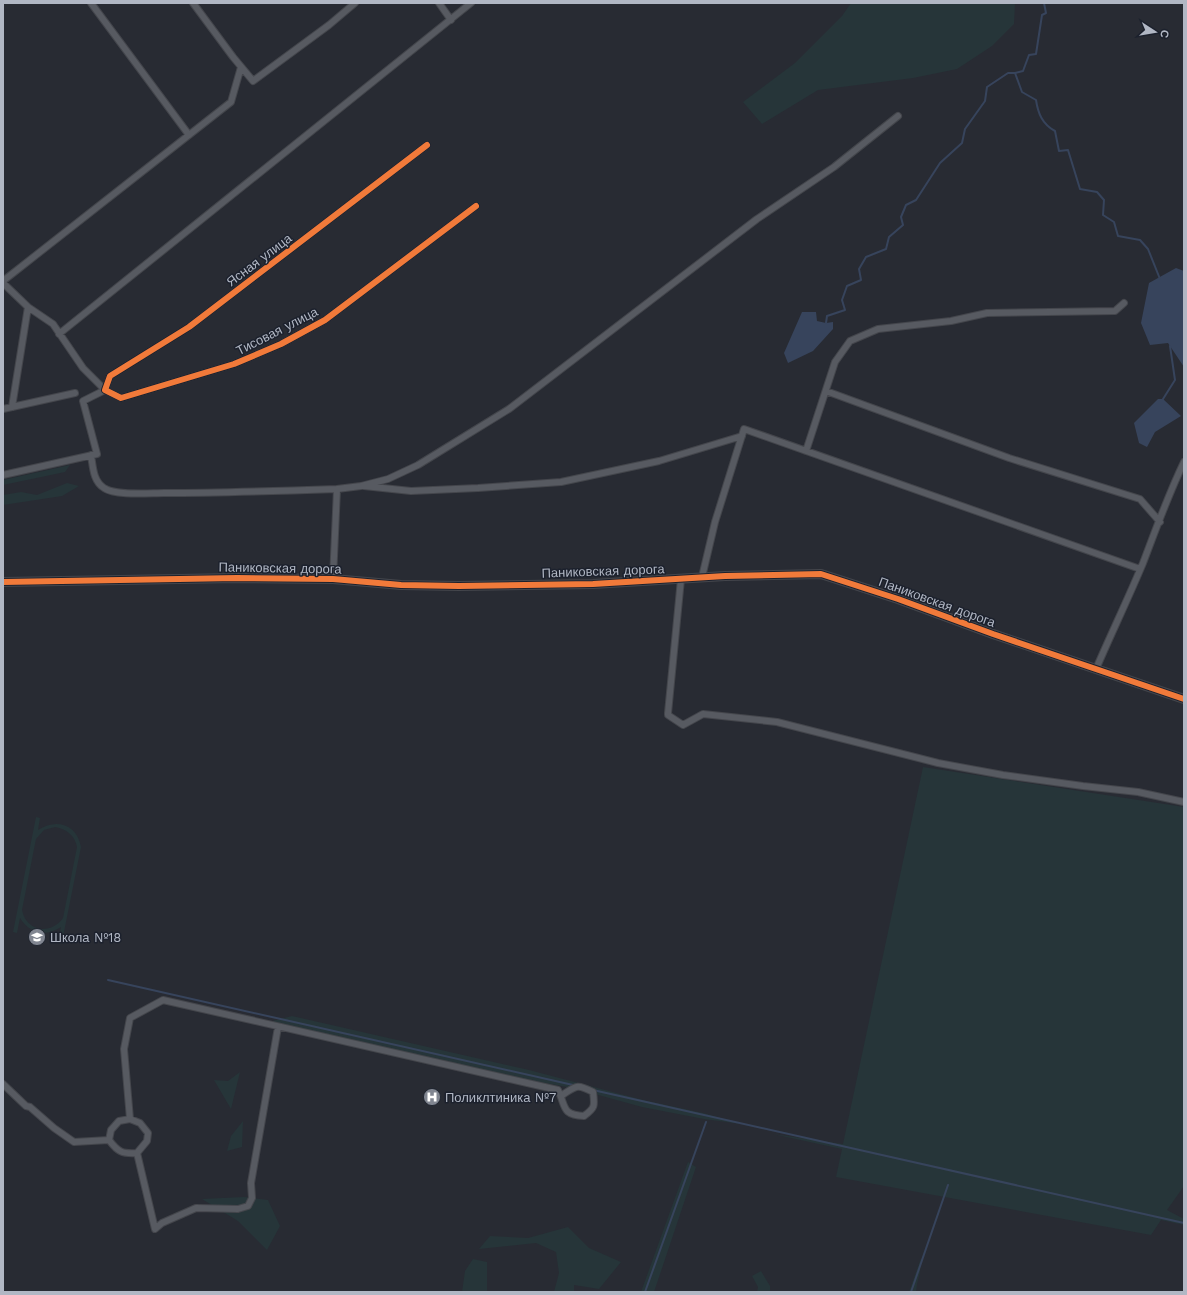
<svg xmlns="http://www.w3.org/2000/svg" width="1187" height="1295" viewBox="0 0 1187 1295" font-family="'Work Sans',sans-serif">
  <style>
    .green { fill: #263539; fill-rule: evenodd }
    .water { fill: #37445c }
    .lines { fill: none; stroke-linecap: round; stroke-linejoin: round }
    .stream { stroke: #37445c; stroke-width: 2 }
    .minor-casing { stroke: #44464c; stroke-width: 8 }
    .tertiary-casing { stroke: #44464c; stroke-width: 10 }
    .minor { stroke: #575a61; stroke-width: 6 }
    .tertiary { stroke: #575a61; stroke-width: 8 }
    .cycleway-casing { stroke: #1c212d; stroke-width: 8 }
    .cycleway { stroke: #f17a3a; stroke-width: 6 }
    .labels { text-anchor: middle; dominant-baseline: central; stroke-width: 3; stroke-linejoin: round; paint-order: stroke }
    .street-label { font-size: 13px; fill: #b1b7c4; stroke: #1c212d }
    .poi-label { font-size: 13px; fill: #b1b7c4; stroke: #1c212d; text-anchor: start }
  </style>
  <rect width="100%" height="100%" fill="#282b33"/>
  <!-- green -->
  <path class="green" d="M 851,3 L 1015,3 L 1014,24 L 992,46 L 957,69 L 913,78 L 818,90 L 762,124 L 743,102 L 795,63 L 842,16 Z
    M 70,465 L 65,472 L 3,485 L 3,480 Z
    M 67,483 L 79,486 L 62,496 L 3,505 L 3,495 L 21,492 L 37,495 Z
    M 923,767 L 1184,807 L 1184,1186 L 1167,1210 L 1184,1219 L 1184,1225 L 1161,1220 L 1151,1235 L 836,1177 L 842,1149 L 773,1134 L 843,1144 Z
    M 36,817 L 40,818 L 38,830 C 56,818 77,824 81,847 L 62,942 L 58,941 L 61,927 C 46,937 30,934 20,918 L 17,933 L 13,932 ZM 55,827 C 67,829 75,836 77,847 L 63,918 C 50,936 26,931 22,910 L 36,839 L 44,830 Z
    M 292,1016 L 529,1070 L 643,1100 L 703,1113 L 741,1124 L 704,1119 L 642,1107 L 573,1088 L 511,1077 L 269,1022 Z
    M 240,1072 L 231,1109 L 214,1080 L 228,1081 Z
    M 243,1121 L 242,1147 L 227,1151 L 231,1136 Z
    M 688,1162 L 696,1167 L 654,1292 L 641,1292 Z
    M 244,1197 L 268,1200 L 280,1226 L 267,1250 L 238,1221 L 202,1199 Z
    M 568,1227 L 589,1248 L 621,1262 L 599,1289 L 574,1285 L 574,1292 L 554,1292 L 559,1273 L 556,1252 L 536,1243 L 479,1249 L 490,1236 L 528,1238 Z
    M 921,1258 L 920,1272 L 917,1284 L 916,1292 L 909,1292 Z
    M 473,1259 L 487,1262 L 487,1292 L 462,1292 L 465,1271 Z
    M 761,1271 L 770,1286 L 770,1292 L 757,1292 L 758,1287 L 752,1276 Z"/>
  <!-- water -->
  <path class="water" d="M 1176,268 L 1184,271 L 1184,367 L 1168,343 L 1150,345 L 1141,323 L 1149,283 Z
    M 802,312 L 816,312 L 817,321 L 826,323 L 833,322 L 833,329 L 813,351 L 788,363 L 784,353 Z
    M 1158,399 L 1163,399 L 1181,416 L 1155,432 L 1147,447 L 1139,443 L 1134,423 Z"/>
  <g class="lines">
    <!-- stream -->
    <path class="stream" d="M 1015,73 L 1022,92 L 1036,100 C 1038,113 1042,124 1055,131 L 1059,151 L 1068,150 L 1080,189 L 1097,192 L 1104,200 L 1103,215 L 1114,222 L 1118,236 L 1140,240 L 1148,249 L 1160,279
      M 826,323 L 827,316 L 845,310 L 842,300 L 847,286 L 861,280 L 859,269 L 866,257 L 886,249 L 889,237 L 903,225 L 901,217 L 906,205 L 916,200 L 940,163 L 962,143 L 965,129 L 985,101 L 987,87 L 1008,73 L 1015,73 L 1023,71 L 1029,55 L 1036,54 L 1042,15 L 1046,13 L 1044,3
      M 1163,399 L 1175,380 L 1170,346
      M 108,980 L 573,1085
      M 593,1090 L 1184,1223
      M 645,1292 L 706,1122
      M 911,1292 L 948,1185"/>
    <!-- minor casing -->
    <g class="minor-casing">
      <path id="minor" d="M 91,3 L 189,135
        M 193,3 L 233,57 L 253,81 L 329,25 L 355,3
        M 439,3 L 451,20
        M 427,145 L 189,327 L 110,376 L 105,390 L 121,398 L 234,364 L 281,344 L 325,320 L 476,206
        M 3,281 L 231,102 L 241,67
        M 3,283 L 28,307 L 12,407
        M 59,334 L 471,3
        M 826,391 L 1009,458 L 1140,499 L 1160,522
        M 3,409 L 75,393
        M 806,451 L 835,362 L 850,341 L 878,329 L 951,321 L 987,313 L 1115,311 L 1124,303
        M 91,455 C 93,467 93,481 104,488 C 115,496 149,493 164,493 C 221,493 279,491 337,489
        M 3,475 L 97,454 L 83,401 L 105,390 L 83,368 L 53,324 L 28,307
        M 364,486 L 411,491 L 478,488 L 561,482 L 659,461 L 742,436
        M 702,577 L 715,522 L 744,429 L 1140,569
        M 333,579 L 337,489 L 361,486 L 388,479 L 418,465 L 509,409 L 757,219 L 834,167 L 898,116
        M 681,579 L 668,713 L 668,715 L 683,725 L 703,714 L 777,722 L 938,763 L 1003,775 L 1083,786 L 1138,792 L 1184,802
        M 1096,669 C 1111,634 1128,599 1143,563 C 1156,529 1168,495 1184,462
        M 3,1084 L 26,1106 L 30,1107 L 54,1128 L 74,1142 L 109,1140 C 118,1152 122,1154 137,1153 L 147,1141 L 148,1133 L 140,1123 L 130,1119 L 119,1121 L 111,1130 L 109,1140
        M 130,1119 L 124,1049 L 130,1018 L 163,1000 L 558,1090 C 566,1106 561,1115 584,1116 C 595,1108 595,1106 593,1092 C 576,1083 576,1086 561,1096
        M 137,1153 L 155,1229 L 162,1223 L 196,1208 L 238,1209 L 248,1206 L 252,1198 L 251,1183 L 278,1027"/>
    </g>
    <!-- tertiary casing -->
    <g class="tertiary-casing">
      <path id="tertiary" d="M 3,582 L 237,578 L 333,579 L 401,585 L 459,586 L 593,584 L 725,576 L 821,574 L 898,599 L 993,634 L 1184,699"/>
    </g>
    <!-- minor -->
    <use href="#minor" class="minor"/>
    <!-- tertiary -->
    <use href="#tertiary" class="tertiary"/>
    <!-- cycleway casing -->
    <g class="cycleway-casing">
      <path id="cycleway" d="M 427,145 L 189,327 L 110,376 L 105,390 L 121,398 L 234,364 L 281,344 L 325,320 L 476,206
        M 3,582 L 237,578 L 333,579 L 401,585 L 459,586 L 593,584 L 725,576 L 821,574 L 898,599 L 993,634 L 1184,699"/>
    </g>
    <!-- cycleway -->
    <use href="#cycleway" class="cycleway"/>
  </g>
  <!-- icons -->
  <defs>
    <g id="school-disc" transform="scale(0.9)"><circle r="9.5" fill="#818691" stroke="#1c212d"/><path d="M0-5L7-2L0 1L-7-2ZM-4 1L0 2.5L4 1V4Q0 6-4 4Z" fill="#fff"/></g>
    <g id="hospital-disc" transform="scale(0.9)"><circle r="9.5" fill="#818691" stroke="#1c212d"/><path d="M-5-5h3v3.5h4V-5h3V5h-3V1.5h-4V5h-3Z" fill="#fff"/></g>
  </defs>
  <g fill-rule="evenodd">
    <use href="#school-disc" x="37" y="937"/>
    <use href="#hospital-disc" x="432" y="1097"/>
  </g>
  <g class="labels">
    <!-- street labels -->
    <g class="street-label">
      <text transform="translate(259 260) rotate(-37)">Ясная улица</text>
      <text transform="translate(277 331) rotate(-27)">Тисовая улица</text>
      <text transform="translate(280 568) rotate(1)">Паниковская дорога</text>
      <text transform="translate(603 571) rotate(-2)">Паниковская дорога</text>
      <text transform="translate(937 602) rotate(20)">Паниковская дорога</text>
    </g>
    <!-- poi labels -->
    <g class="poi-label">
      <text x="50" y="937">Школа №18</text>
      <text x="445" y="1097">Поликлтиника №7</text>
    </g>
  </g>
  <!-- border -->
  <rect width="1187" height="1295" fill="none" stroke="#b1b7c4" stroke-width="8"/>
  <!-- north arrow -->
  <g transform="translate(1155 32) rotate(102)" stroke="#1c212d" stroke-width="3" paint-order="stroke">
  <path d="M0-3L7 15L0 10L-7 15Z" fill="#b1b7c4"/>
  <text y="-6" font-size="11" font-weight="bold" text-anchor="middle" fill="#b1b7c4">С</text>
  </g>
</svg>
